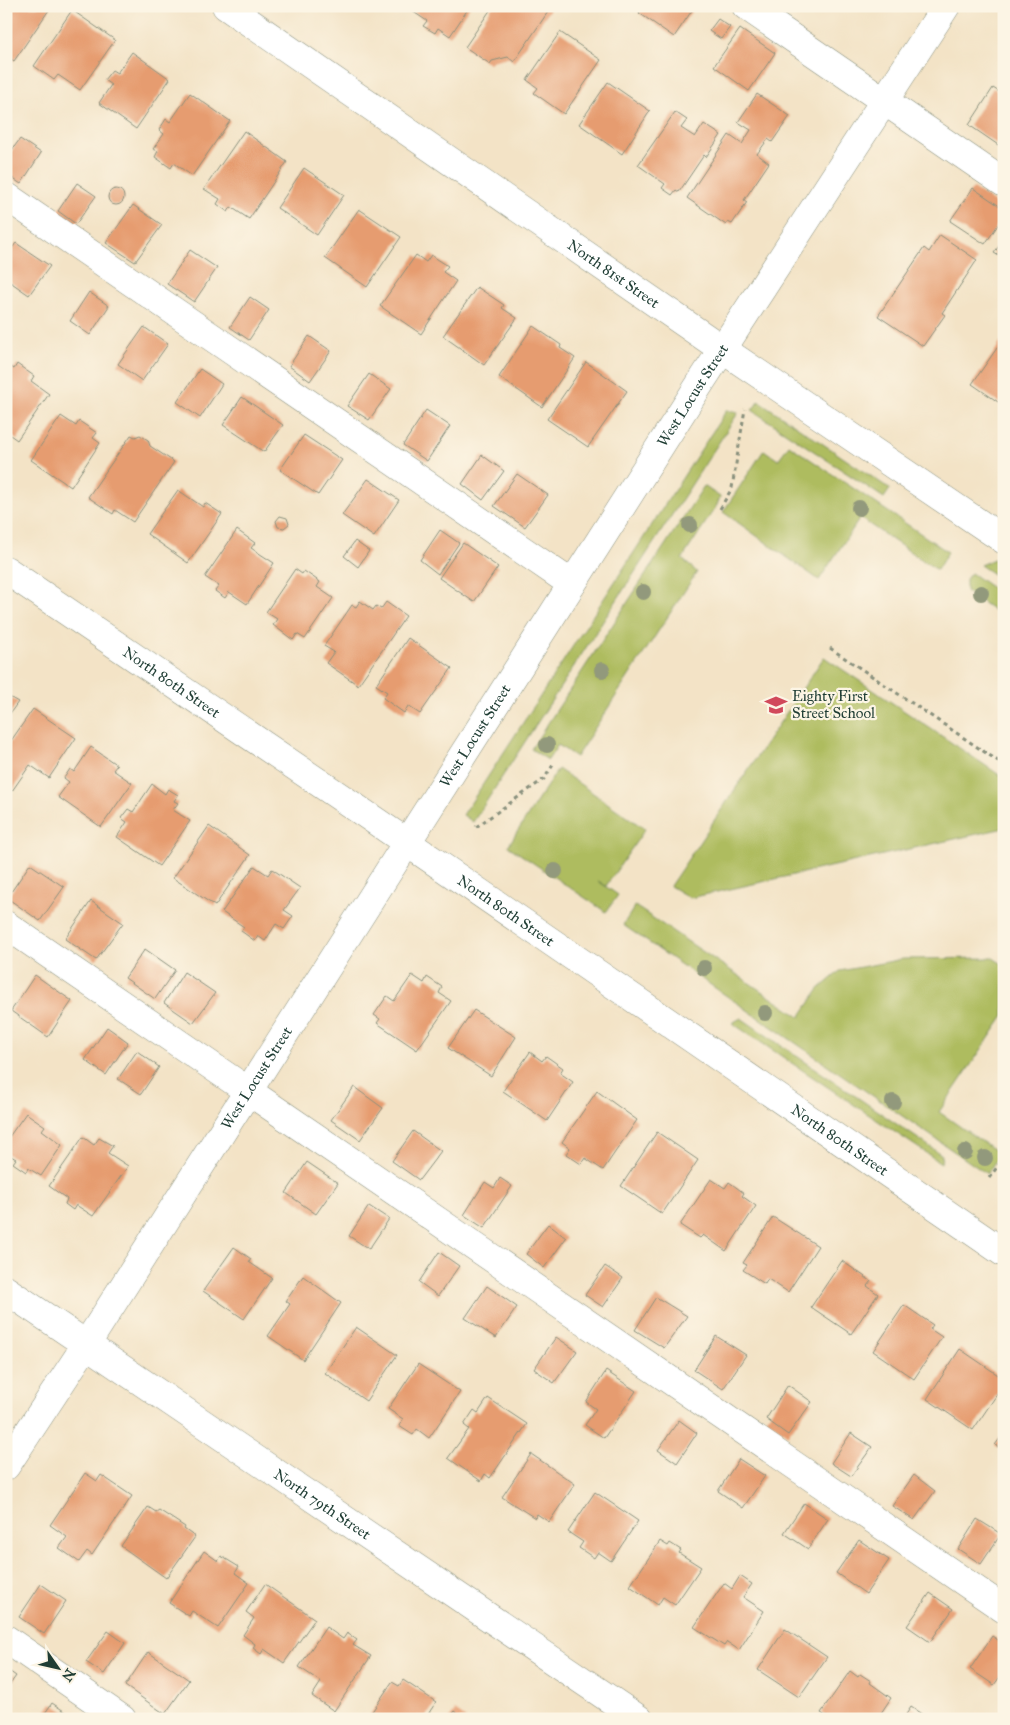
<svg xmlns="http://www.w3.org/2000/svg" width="1010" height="1725" viewBox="0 0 1010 1725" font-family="'IM FELL Great Primer',serif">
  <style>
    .green { fill: #aebc5e; stroke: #667c49 }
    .building { fill: #e69c6f }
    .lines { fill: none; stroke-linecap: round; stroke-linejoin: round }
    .minor-casing { stroke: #89907d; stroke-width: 29 }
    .path { stroke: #89907d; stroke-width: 3; stroke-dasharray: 4 4; stroke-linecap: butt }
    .minor { stroke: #fff; stroke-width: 28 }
    .tree { fill: #92997b }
    .labels { text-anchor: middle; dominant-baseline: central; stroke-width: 4.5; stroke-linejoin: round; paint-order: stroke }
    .street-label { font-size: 15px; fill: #1f3d34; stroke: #fcf5e5 }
    .poi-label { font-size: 15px; fill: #1f3d34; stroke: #fcf5e5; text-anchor: start }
  </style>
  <rect width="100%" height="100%" fill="#fcf5e5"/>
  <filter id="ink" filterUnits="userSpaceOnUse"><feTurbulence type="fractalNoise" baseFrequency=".02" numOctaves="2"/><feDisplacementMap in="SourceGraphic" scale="10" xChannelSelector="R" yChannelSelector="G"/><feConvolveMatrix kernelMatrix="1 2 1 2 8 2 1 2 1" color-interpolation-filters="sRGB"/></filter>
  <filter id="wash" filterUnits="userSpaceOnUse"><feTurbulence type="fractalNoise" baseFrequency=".0096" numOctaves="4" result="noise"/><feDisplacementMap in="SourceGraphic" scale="20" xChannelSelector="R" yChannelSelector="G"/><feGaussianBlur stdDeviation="1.12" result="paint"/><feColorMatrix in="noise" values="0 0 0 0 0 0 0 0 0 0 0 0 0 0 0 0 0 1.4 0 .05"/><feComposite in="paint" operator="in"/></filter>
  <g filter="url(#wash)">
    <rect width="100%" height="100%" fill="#f3e3c6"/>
    <!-- green -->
    <path class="green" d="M 759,401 L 890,489 L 884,498 L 752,410 Z
      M 726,411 L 735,411 L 738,413 L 473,822 L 463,815 Z
      M 789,445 L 948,552 L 937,570 L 860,518 L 819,580 L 723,512 L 764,450 L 778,460 Z
      M 704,486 L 720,497 L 717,505 L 682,559 L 697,572 L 576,757 L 558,745 L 548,760 L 531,749 Z
      M 994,559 L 1004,565 L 1004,581 L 980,565 Z
      M 971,573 L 1004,596 L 1004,617 L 966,591 L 966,579 Z
      M 824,657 L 1004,778 L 1004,828 L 690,898 L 670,886 Z
      M 558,769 L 645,829 L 606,886 L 598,881 L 618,895 L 606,912 L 508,846 Z
      M 635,906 L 800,1017 L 819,989 L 840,971 L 903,959 L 993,958 L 1004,965 L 1004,1016 L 939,1112 L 1000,1154 L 987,1174 L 623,925 Z
      M 741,1018 L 942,1155 L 941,1163 L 732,1023 Z"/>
    <g id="blocks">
      <!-- building -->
      <path class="building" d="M 6,6 L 51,7 L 14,61 L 6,56 Z
        M 415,6 L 470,6 L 450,36 L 438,28 L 435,33 L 423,26 L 427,21 L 412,11 Z
        M 493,6 L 552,6 L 514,62 L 508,57 L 492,61 L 490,64 L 465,47 Z
        M 644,6 L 695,6 L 674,37 L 639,13 Z
        M 72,10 L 115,40 L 80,90 L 58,75 L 54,80 L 34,66 Z
        M 718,19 L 730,27 L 721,39 L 709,31 Z
        M 740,29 L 775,53 L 749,91 L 714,66 Z
        M 560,32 L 601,60 L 564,114 L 534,93 L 538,88 L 527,80 Z
        M 132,52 L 170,79 L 136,129 L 99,103 L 111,85 L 104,80 L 112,70 L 117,73 Z
        M 608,82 L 650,111 L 622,154 L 579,124 Z
        M 993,88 L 1004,95 L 1004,149 L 969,125 Z
        M 190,93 L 230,121 L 192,176 L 174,163 L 171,168 L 155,157 L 158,151 L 153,149 L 164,134 L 159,130 L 166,119 L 170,122 Z
        M 757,94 L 790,116 L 772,142 L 768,139 L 757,154 L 769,163 L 744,200 L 747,202 L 732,224 L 728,222 L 726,225 L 687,198 L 729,135 L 742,144 L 751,130 L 738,122 Z
        M 675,112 L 687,120 L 681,128 L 695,137 L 704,124 L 721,135 L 706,157 L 704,155 L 679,192 L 676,190 L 672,195 L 662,188 L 665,184 L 638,165 Z
        M 244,131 L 287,162 L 249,219 L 231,207 L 228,212 L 217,204 L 220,199 L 204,189 Z
        M 20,139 L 41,153 L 21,184 L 6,174 L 6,158 Z
        M 304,168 L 344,195 L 317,235 L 277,208 Z
        M 77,183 L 96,196 L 76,224 L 58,211 Z
        M 973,188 L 1004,209 L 1004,216 L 985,244 L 950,221 Z
        M108 197a8 8 0 1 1 16 0a8 8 0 1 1-16 0Z
        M 133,205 L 162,225 L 135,262 L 106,243 Z
        M 359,209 L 401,237 L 367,287 L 325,258 Z
        M 940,235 L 977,260 L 942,313 L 945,315 L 923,346 L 878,316 L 924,248 L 929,252 Z
        M 1004,239 L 1004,259 L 994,253 Z
        M 16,243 L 50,266 L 29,295 L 6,279 L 6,256 Z
        M 190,250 L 217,268 L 194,302 L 167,284 Z
        M 416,255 L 426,262 L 431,255 L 448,266 L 443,272 L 456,281 L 421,334 L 380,306 Z
        M 477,287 L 504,305 L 502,308 L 517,318 L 484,365 L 443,336 Z
        M 89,292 L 109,306 L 90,335 L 70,321 Z
        M 250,297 L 269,310 L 249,340 L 230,327 Z
        M 533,326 L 561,345 L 560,348 L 575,358 L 542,407 L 499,377 Z
        M 144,327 L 168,344 L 142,381 L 118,364 Z
        M 309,336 L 331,351 L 310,381 L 289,366 Z
        M 1004,338 L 1004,406 L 972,384 Z
        M 586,362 L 627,391 L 588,447 L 547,419 Z
        M 17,364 L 34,376 L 31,381 L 49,394 L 17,440 L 6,432 L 6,369 L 9,366 L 14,369 Z
        M 200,369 L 222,384 L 200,418 L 177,402 Z
        M 369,374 L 391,389 L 369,420 L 347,406 Z
        M 242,397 L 283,425 L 264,452 L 223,425 Z
        M 426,410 L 450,426 L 427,461 L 403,445 Z
        M 61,416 L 76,426 L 79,421 L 97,433 L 93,438 L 100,443 L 71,487 L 31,460 Z
        M 131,435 L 135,437 L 140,435 L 148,440 L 150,446 L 174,462 L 133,522 L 115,510 L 113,514 L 88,497 Z
        M 304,435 L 342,460 L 318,495 L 280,470 Z
        M 482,455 L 504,471 L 483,500 L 462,484 Z
        M 517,474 L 548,495 L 525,527 L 494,506 Z
        M 368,479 L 399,500 L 374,537 L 342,515 Z
        M 178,490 L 203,507 L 205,503 L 222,514 L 188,563 L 147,534 Z
        M 280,516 L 287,518 L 289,524 L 284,528 L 278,527 L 276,521 Z
        M 237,530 L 255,543 L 251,548 L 274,563 L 247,604 L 229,592 L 225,598 L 215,591 L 219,586 L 205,577 Z
        M 440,530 L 459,543 L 438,574 L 420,560 Z
        M 355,541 L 369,551 L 358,567 L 344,556 Z
        M 463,543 L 498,567 L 474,602 L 439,578 Z
        M 295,569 L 302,574 L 304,571 L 320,582 L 317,587 L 333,598 L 305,639 L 297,634 L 293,640 L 273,625 L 277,619 L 266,612 Z
        M 360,601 L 373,610 L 376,606 L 381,609 L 386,602 L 406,616 L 358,685 L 326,663 L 334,652 L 324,646 L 352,605 L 356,607 Z
        M 408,638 L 452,668 L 420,714 L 408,706 L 404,713 L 383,698 L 387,692 L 376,685 Z
        M 6,695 L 18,702 L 6,719 Z
        M 33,709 L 76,738 L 49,778 L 30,765 L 12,791 L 6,787 L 6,748 Z
        M 91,747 L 117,765 L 113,770 L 132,783 L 101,827 L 58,797 L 69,782 L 64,778 L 70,769 L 74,772 Z
        M 152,784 L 165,794 L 168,789 L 178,795 L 174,801 L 178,803 L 173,810 L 190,821 L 159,866 L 117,837 L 127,822 L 121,818 L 128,809 L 133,812 Z
        M 209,826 L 250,855 L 215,906 L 173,878 Z
        M 30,864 L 64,887 L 40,921 L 7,898 Z
        M 254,866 L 268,875 L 272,869 L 300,888 L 284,910 L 293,916 L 284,929 L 276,924 L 265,941 L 258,936 L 255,941 L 241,931 L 244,927 L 222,912 Z
        M 91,901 L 123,923 L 96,960 L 65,939 Z
        M 145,949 L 175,970 L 155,999 L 125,978 Z
        M 184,972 L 215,993 L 193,1023 L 164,1003 Z
        M 35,975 L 72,1001 L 48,1037 L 11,1011 Z
        M 412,975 L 424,983 L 427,977 L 442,987 L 439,993 L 451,1001 L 417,1050 L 377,1023 L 380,1019 L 374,1015 L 387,996 L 394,1001 Z
        M 474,1010 L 516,1037 L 491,1076 L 448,1048 Z
        M 107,1027 L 128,1042 L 106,1075 L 85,1060 Z
        M 137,1051 L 159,1067 L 141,1094 L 118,1079 Z
        M 530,1052 L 542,1061 L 546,1056 L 563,1068 L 560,1073 L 573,1082 L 547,1121 L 503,1091 Z
        M 354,1087 L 383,1108 L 360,1140 L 331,1120 Z
        M 597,1091 L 637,1120 L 603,1170 L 585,1158 L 581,1164 L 566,1154 L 570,1148 L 562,1142 Z
        M 26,1113 L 45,1126 L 42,1130 L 62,1145 L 41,1176 L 28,1168 L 26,1172 L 13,1163 L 16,1159 L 6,1153 L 6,1141 Z
        M 413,1131 L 441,1151 L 419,1180 L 392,1161 Z
        M 657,1132 L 698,1160 L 662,1214 L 621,1186 Z
        M 83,1137 L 94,1145 L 99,1138 L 113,1146 L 108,1153 L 128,1166 L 93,1216 L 76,1205 L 73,1210 L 65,1204 L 67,1199 L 49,1186 Z
        M 307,1162 L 338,1183 L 316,1214 L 286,1193 Z
        M 500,1178 L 512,1186 L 484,1228 L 464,1215 L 485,1182 L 494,1188 Z
        M 711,1179 L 725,1188 L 729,1182 L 744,1193 L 742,1196 L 756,1206 L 726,1251 L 703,1235 L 700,1238 L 680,1225 Z
        M 369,1206 L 389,1219 L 369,1249 L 349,1236 Z
        M 773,1217 L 818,1246 L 788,1292 L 768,1279 L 765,1284 L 743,1270 L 747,1265 L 743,1263 Z
        M 548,1224 L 566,1238 L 544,1268 L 526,1254 Z
        M 234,1247 L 251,1259 L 249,1262 L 272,1278 L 244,1319 L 203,1291 Z
        M 439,1252 L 459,1266 L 438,1296 L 419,1282 Z
        M 842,1261 L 871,1281 L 867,1286 L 878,1294 L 851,1334 L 811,1307 Z
        M 605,1266 L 623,1278 L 603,1307 L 585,1295 Z
        M 303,1276 L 341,1303 L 303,1360 L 268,1336 L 290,1304 L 286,1301 Z
        M 487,1286 L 517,1307 L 496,1338 L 465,1318 Z
        M 656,1297 L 687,1316 L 664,1348 L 635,1330 Z
        M 904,1305 L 933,1325 L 930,1329 L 942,1337 L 914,1379 L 873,1351 Z
        M 356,1327 L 397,1355 L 366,1401 L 325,1373 Z
        M 716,1336 L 746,1355 L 723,1389 L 694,1370 Z
        M 556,1337 L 577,1351 L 554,1383 L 534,1369 Z
        M 960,1349 L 1004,1379 L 1004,1384 L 973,1430 L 927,1399 Z
        M 418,1364 L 460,1392 L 429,1438 L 417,1429 L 413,1435 L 399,1426 L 403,1419 L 388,1409 Z
        M 606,1371 L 636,1391 L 604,1438 L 585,1425 L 596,1409 L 586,1402 Z
        M 788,1385 L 812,1402 L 788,1435 L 766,1419 Z
        M 488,1398 L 527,1424 L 490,1478 L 485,1474 L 481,1481 L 448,1458 L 469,1429 L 464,1425 L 474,1410 L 478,1413 Z
        M 679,1420 L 697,1433 L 677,1463 L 658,1450 Z
        M 851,1433 L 872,1447 L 851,1476 L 831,1463 Z
        M 1004,1433 L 1004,1451 L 995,1445 Z
        M 531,1454 L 575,1484 L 549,1522 L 537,1514 L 535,1518 L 502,1497 Z
        M 739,1459 L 765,1476 L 743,1508 L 718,1491 Z
        M 85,1473 L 97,1481 L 101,1475 L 132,1496 L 92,1555 L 87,1551 L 79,1562 L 59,1548 L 67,1537 L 50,1525 Z
        M 914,1475 L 935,1491 L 914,1520 L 892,1506 Z
        M 595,1492 L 638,1521 L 611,1561 L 598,1552 L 594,1558 L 579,1548 L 583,1542 L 568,1532 Z
        M 804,1503 L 828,1519 L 808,1549 L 784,1533 Z
        M 148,1507 L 156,1512 L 159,1510 L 185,1527 L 184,1529 L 195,1537 L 166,1578 L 121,1546 Z
        M 977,1519 L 1001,1534 L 981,1564 L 958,1549 Z
        M 859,1540 L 889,1560 L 866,1594 L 836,1573 Z
        M 660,1541 L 668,1546 L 670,1543 L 681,1550 L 679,1553 L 701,1567 L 675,1605 L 663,1597 L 658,1605 L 630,1586 Z
        M 204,1551 L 218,1561 L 221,1556 L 239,1567 L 235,1573 L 249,1583 L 218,1628 L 192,1611 L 189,1616 L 169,1603 Z
        M 740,1576 L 752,1584 L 743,1597 L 764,1611 L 739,1650 L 727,1642 L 724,1646 L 694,1627 L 724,1583 L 732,1589 Z
        M 41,1584 L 66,1601 L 44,1634 L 19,1617 Z
        M 265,1584 L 315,1619 L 284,1663 L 264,1649 L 261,1654 L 253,1648 L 255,1644 L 243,1635 L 254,1618 L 246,1612 Z
        M 930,1593 L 953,1609 L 930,1642 L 907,1626 Z
        M 326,1627 L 343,1639 L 347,1633 L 357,1640 L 353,1645 L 371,1656 L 334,1711 L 312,1696 L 321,1682 L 299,1667 Z
        M 785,1629 L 827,1657 L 799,1697 L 758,1670 Z
        M 108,1631 L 125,1643 L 104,1674 L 86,1662 Z
        M 992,1636 L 1004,1644 L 1004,1671 L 994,1685 L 970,1669 Z
        M 148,1652 L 189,1680 L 165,1714 L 125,1686 Z
        M 6,1669 L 16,1676 L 6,1690 Z
        M 850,1671 L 858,1677 L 860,1674 L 871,1681 L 870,1683 L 891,1698 L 877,1719 L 830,1719 L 821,1713 Z
        M 403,1680 L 436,1702 L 425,1719 L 367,1719 L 392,1682 L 399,1686 Z
        M 52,1703 L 76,1719 L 41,1719 Z
        M 911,1707 L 929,1719 L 903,1719 Z
        M 455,1711 L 466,1719 L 449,1719 Z"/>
    </g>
  </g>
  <g filter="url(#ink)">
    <use href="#blocks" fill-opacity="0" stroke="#89907d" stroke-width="1"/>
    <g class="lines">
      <!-- minor casing -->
      <g class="minor-casing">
        <g id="minor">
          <path id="s1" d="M 226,6 L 722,349 L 1004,540"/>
          <path d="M 746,6 L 1004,183"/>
          <path d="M 6,196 L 572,584"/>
          <path id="s2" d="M 6,570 L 374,820 L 1004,1253"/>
          <path d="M 6,925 L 1004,1609"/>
          <path id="s3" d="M 6,1290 L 639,1719"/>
          <path id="s4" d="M 6,1466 L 86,1345 L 703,379 L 946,6"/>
          <path d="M 6,1639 L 122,1719"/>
        </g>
      </g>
      <!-- path -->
      <path class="path" d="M 720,509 L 732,488 L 745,409
        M 830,648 L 1004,765
        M 476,827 L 544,779 L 553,765
        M 989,1178 L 1004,1158"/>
      <!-- minor -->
      <use href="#minor" class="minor"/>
    </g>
    <!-- trees -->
    <g class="tree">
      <circle cx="859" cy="508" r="8"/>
      <circle cx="690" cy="525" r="8"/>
      <circle cx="643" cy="592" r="8"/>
      <circle cx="981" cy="593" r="8"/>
      <circle cx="602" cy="670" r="8"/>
      <circle cx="547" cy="745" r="8"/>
      <circle cx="555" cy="871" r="8"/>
      <circle cx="704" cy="968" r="8"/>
      <circle cx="765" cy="1013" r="8"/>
      <circle cx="893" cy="1102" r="8"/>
      <circle cx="965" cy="1152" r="8"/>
      <circle cx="985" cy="1158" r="8"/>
    </g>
  </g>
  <!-- icons -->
  <defs>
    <g id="school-bare" transform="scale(1.725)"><path d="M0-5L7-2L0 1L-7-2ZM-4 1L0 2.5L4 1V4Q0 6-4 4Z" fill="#d1495b" stroke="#fcf5e5" stroke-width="2.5" paint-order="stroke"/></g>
  </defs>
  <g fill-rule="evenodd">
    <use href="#school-bare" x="776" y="705"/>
  </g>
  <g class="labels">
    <!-- street labels -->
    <g class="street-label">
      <text stroke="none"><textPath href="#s1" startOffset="471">North 81st Street</textPath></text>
      <text stroke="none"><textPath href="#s4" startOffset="1272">West Locust Street</textPath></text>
      <text stroke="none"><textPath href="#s2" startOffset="200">North 80th Street</textPath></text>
      <text stroke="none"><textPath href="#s4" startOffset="868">West Locust Street</textPath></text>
      <text stroke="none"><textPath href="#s2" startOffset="605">North 80th Street</textPath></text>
      <text stroke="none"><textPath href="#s4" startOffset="462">West Locust Street</textPath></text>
      <text stroke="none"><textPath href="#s2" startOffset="1010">North 80th Street</textPath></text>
      <text stroke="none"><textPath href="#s3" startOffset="382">North 79th Street</textPath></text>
    </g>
    <!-- poi labels -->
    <g class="poi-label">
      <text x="792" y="696">Eighty First<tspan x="792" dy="17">Street School</tspan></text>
    </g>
  </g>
  <!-- margin -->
  <rect width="1010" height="1725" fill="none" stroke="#fcf5e5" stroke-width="25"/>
  <!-- north arrow -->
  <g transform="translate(58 1668) rotate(124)" stroke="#fcf5e5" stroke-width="4" paint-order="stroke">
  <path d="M0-4L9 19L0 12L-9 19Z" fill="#1f3d34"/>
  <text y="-8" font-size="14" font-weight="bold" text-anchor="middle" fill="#1f3d34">N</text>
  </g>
</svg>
